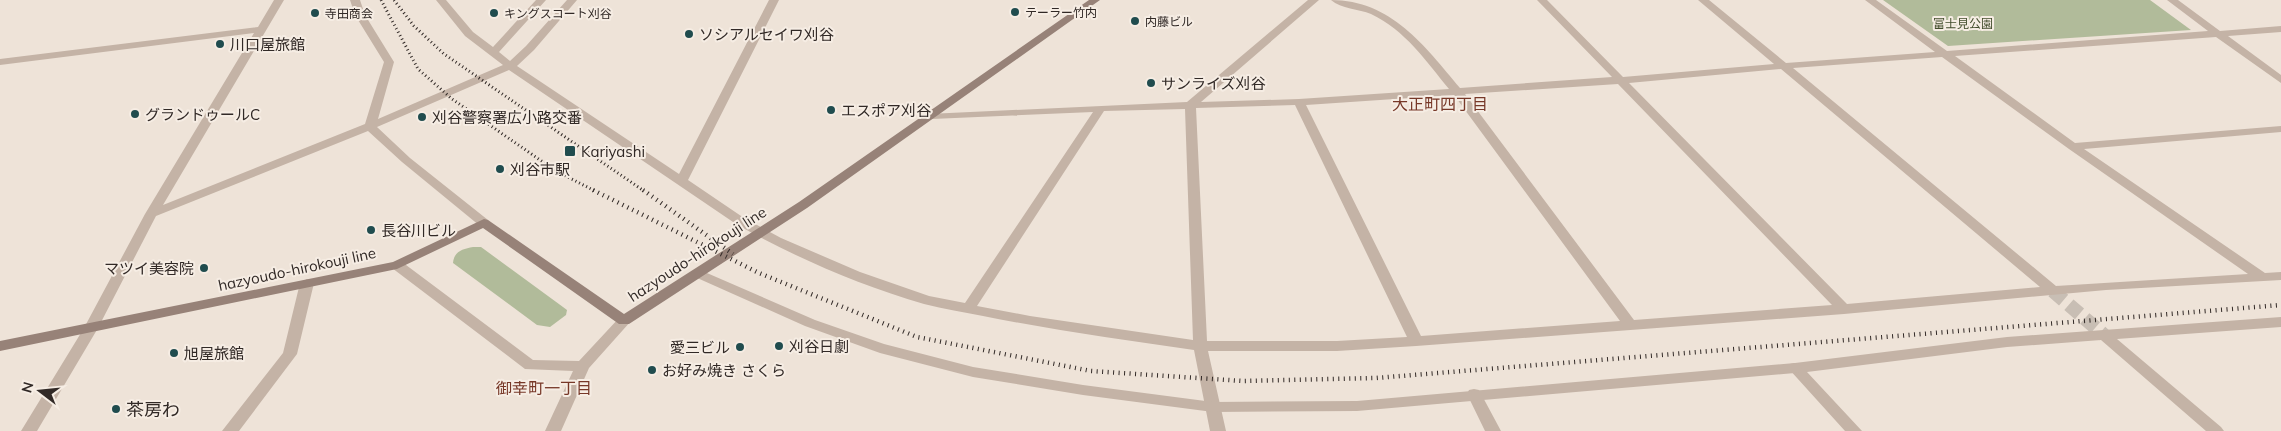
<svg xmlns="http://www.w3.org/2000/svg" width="2281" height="431" viewBox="0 0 2281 431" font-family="Mulish,'Noto Sans JP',sans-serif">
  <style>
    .green { fill: #b1bb9a }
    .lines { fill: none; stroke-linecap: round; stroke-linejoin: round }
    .minor-tunnel { stroke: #c8beb4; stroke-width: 14; stroke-dasharray: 14 7; stroke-linecap: butt }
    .minor { fill: #c4b3a6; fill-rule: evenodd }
    .tertiary { fill: #c4b3a6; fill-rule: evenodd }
    .secondary { fill: #978278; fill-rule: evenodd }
    .rail-far1 { stroke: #312926; stroke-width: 3; stroke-dasharray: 1 3; stroke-linecap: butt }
    .rail { stroke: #312926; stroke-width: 4.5; stroke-dasharray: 1 4.5; stroke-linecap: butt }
    .poi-dot { fill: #204c4e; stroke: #f6ede4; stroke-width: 2 }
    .labels { text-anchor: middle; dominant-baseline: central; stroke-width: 4; stroke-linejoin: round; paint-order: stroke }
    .far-poi-label { font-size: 12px; fill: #312926; stroke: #f6ede4; text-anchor: start }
    .far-park-label { font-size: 12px; fill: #424d2c; stroke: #f6ede4 }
    .poi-label { font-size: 15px; fill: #312926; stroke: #f6ede4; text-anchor: start }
    .street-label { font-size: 15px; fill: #312926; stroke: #f6ede4 }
    .neighbourhood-label { font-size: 16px; fill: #773828; stroke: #f6ede4 }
    .near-poi-label { font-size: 18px; fill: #312926; stroke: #f6ede4; text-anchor: start }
  </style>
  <rect width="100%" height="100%" fill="#eee3d8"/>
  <!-- green -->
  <path class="green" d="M 1883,0 L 2150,0 L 2191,30 L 1948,46 Z
    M 473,247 L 481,247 L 563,307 L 567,310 L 566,315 L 550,327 L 537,325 L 453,263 C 454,251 463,249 473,247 Z"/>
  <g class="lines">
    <!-- minor-tunnel -->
    <path class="minor-tunnel" d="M 2053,291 L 2104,335"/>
    <!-- minor -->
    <path class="minor" d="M 274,0 L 284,0 L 163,205 L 365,124 L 384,62 L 355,15 L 350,0 L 360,0 L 365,15 L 394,62 L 378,119 L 503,65 L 465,36 L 436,0 L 446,0 L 473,32 L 493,47 L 536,0 L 546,0 L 499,52 L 510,61 L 526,46 L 567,0 L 577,0 L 534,50 L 517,66 L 679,174 L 769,0 L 779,0 L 688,180 L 744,218 L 781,238 L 860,272 L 929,296 L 965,303 L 1093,112 L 932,119 L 926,116 L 928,114 L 1187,102 L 1308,0 L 1319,0 L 1201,102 L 1299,99 L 1449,89 C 1426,61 1405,30 1371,14 C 1359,9 1341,9 1331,0 C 1391,0 1425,46 1460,88 L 1612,77 L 1537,0 L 1547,0 L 1623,77 L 1774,64 L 1698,0 L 1709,0 L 1786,63 L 1935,52 L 1865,0 L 1876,0 L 1947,51 L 2208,31 L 2167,0 L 2178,0 L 2220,31 L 2281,26 L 2281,32 L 2228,36 L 2281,75 L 2281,83 L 2216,37 L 1955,56 L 2075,143 L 2281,126 L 2281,132 L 2084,149 L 2265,273 L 2281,272 L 2281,280 L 2106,290 L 1844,314 L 1416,346 L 1337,351 L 1208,351 L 1226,431 L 1210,431 L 1194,350 C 1123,340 1053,330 983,316 C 964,312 944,309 924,304 C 859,285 794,257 736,224 L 509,70 L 377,127 L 410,158 L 488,220 L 490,223 L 488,226 L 480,226 L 402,162 L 368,131 L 156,216 L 98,328 L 37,431 L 21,431 L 84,328 L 145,214 L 254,33 L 0,65 L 0,59 L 258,27 ZM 1942,57 L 2069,149 L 2248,274 L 2056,286 L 1793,68 ZM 1781,69 L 2040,287 L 1847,304 L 1629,83 ZM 1618,84 L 1832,305 L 1634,320 L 1465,94 ZM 1454,95 L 1620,321 L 1421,336 L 1306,105 ZM 1295,105 L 1407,337 L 1337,341 L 1207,341 L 1196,108 ZM 1185,109 L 1193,340 L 1030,316 L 977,306 L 1104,111 Z
      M 307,279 L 314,283 L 297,354 L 239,431 L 222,431 L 283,353 L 300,283 Z
      M 2281,317 L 2281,327 L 2117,339 L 2221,427 L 2224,431 L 2206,431 L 2101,340 L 2007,347 L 1807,372 L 1862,431 L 1845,431 L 1788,368 L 1790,364 L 1795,363 L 2007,337 Z
      M 1474,389 L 1479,390 L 1501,431 L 1485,431 L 1467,394 L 1469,390 Z"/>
    <!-- tertiary -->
    <path class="tertiary" d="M 397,261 L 402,262 L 533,360 L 579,361 L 619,318 L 629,318 L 631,321 L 589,368 L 561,431 L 545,431 L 573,371 L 525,369 L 392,268 L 390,265 Z
      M 700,270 L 815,320 L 884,344 L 973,367 L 1083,385 L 1213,402 L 1357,401 L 1795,363 L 1800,364 L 1802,368 L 1800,372 L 1795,373 L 1357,411 L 1213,412 L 1083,395 L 973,377 L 880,353 L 805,326 L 695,277 L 693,274 L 695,271 Z"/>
    <!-- secondary -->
    <path class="secondary" d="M 1089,0 L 1100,0 L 807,208 L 629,324 L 619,324 L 483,228 L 397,269 L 0,351 L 0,341 L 393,262 L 484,219 L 488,220 L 624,314 L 799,202 Z"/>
    <!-- rail-far1 -->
    <path class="rail-far1" d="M 381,0 L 418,69 L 452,99 L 556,171 L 595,191
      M 394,0 L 414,26 L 444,54 L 644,191"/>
    <!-- rail -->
    <path class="rail" d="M 593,190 L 759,273 L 917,337 L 1091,371 L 1243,381 L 1376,378 L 2281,305
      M 643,190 L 733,254"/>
  </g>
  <!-- markers -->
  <g class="poi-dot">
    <circle cx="1015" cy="12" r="5"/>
    <circle cx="315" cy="13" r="5"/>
    <circle cx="494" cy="13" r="5"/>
    <circle cx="1135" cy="21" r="5"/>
    <circle cx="689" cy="34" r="5"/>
    <circle cx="220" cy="44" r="5"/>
    <circle cx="1151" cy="83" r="5"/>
    <circle cx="831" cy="110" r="5"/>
    <circle cx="135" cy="114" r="5"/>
    <circle cx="422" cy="117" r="5"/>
    <rect x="564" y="145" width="12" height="12" rx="2.5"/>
    <circle cx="500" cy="169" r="5"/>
    <circle cx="371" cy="230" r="5"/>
    <circle cx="204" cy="268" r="5"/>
    <circle cx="779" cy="346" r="5"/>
    <circle cx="740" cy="347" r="5"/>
    <circle cx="174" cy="353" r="5"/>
    <circle cx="652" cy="370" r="5"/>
    <circle cx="116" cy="409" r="5"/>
  </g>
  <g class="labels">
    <!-- far-poi labels -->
    <g class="far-poi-label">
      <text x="1025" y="12">テーラー竹内</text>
      <text x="325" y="13">寺田商会</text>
      <text x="504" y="13">キングスコート刈谷</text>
      <text x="1145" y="21">内藤ビル</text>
    </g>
    <!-- far-park labels -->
    <g class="far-park-label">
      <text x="1963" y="23">富士見公園</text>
    </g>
    <!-- poi labels -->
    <g class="poi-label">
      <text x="699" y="34">ソシアルセイワ刈谷</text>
      <text x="230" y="44">川口屋旅館</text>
      <text x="1161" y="83">サンライズ刈谷</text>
      <text x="841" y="110">エスポア刈谷</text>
      <text x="145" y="114">グランドゥールC</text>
      <text x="432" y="117">刈谷警察署広小路交番</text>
      <text x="581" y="151">Kariyashi</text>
      <text x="510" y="169">刈谷市駅</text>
      <text x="381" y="230">長谷川ビル</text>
      <text x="194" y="268" text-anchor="end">マツイ美容院</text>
      <text x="789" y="346">刈谷日劇</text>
      <text x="730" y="347" text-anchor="end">愛三ビル</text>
      <text x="184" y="353">旭屋旅館</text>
      <text x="662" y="370">お好み焼き さくら</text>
    </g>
    <!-- street labels -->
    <g class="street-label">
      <text transform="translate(697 254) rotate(-33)">hazyoudo-hirokouji line</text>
      <text transform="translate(297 269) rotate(-12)">hazyoudo-hirokouji line</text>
    </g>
    <!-- neighbourhood labels -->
    <g class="neighbourhood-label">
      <text x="1440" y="104">大正町四丁目</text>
      <text x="544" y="388">御幸町一丁目</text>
    </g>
    <!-- near-poi labels -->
    <g class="near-poi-label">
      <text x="126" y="409">茶房わ</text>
    </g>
  </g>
  <!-- north arrow -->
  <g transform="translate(40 391) rotate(286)" stroke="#f6ede4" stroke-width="4" paint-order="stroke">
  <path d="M0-4L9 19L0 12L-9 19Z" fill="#312926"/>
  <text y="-8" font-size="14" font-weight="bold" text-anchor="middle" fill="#312926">N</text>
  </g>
</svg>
